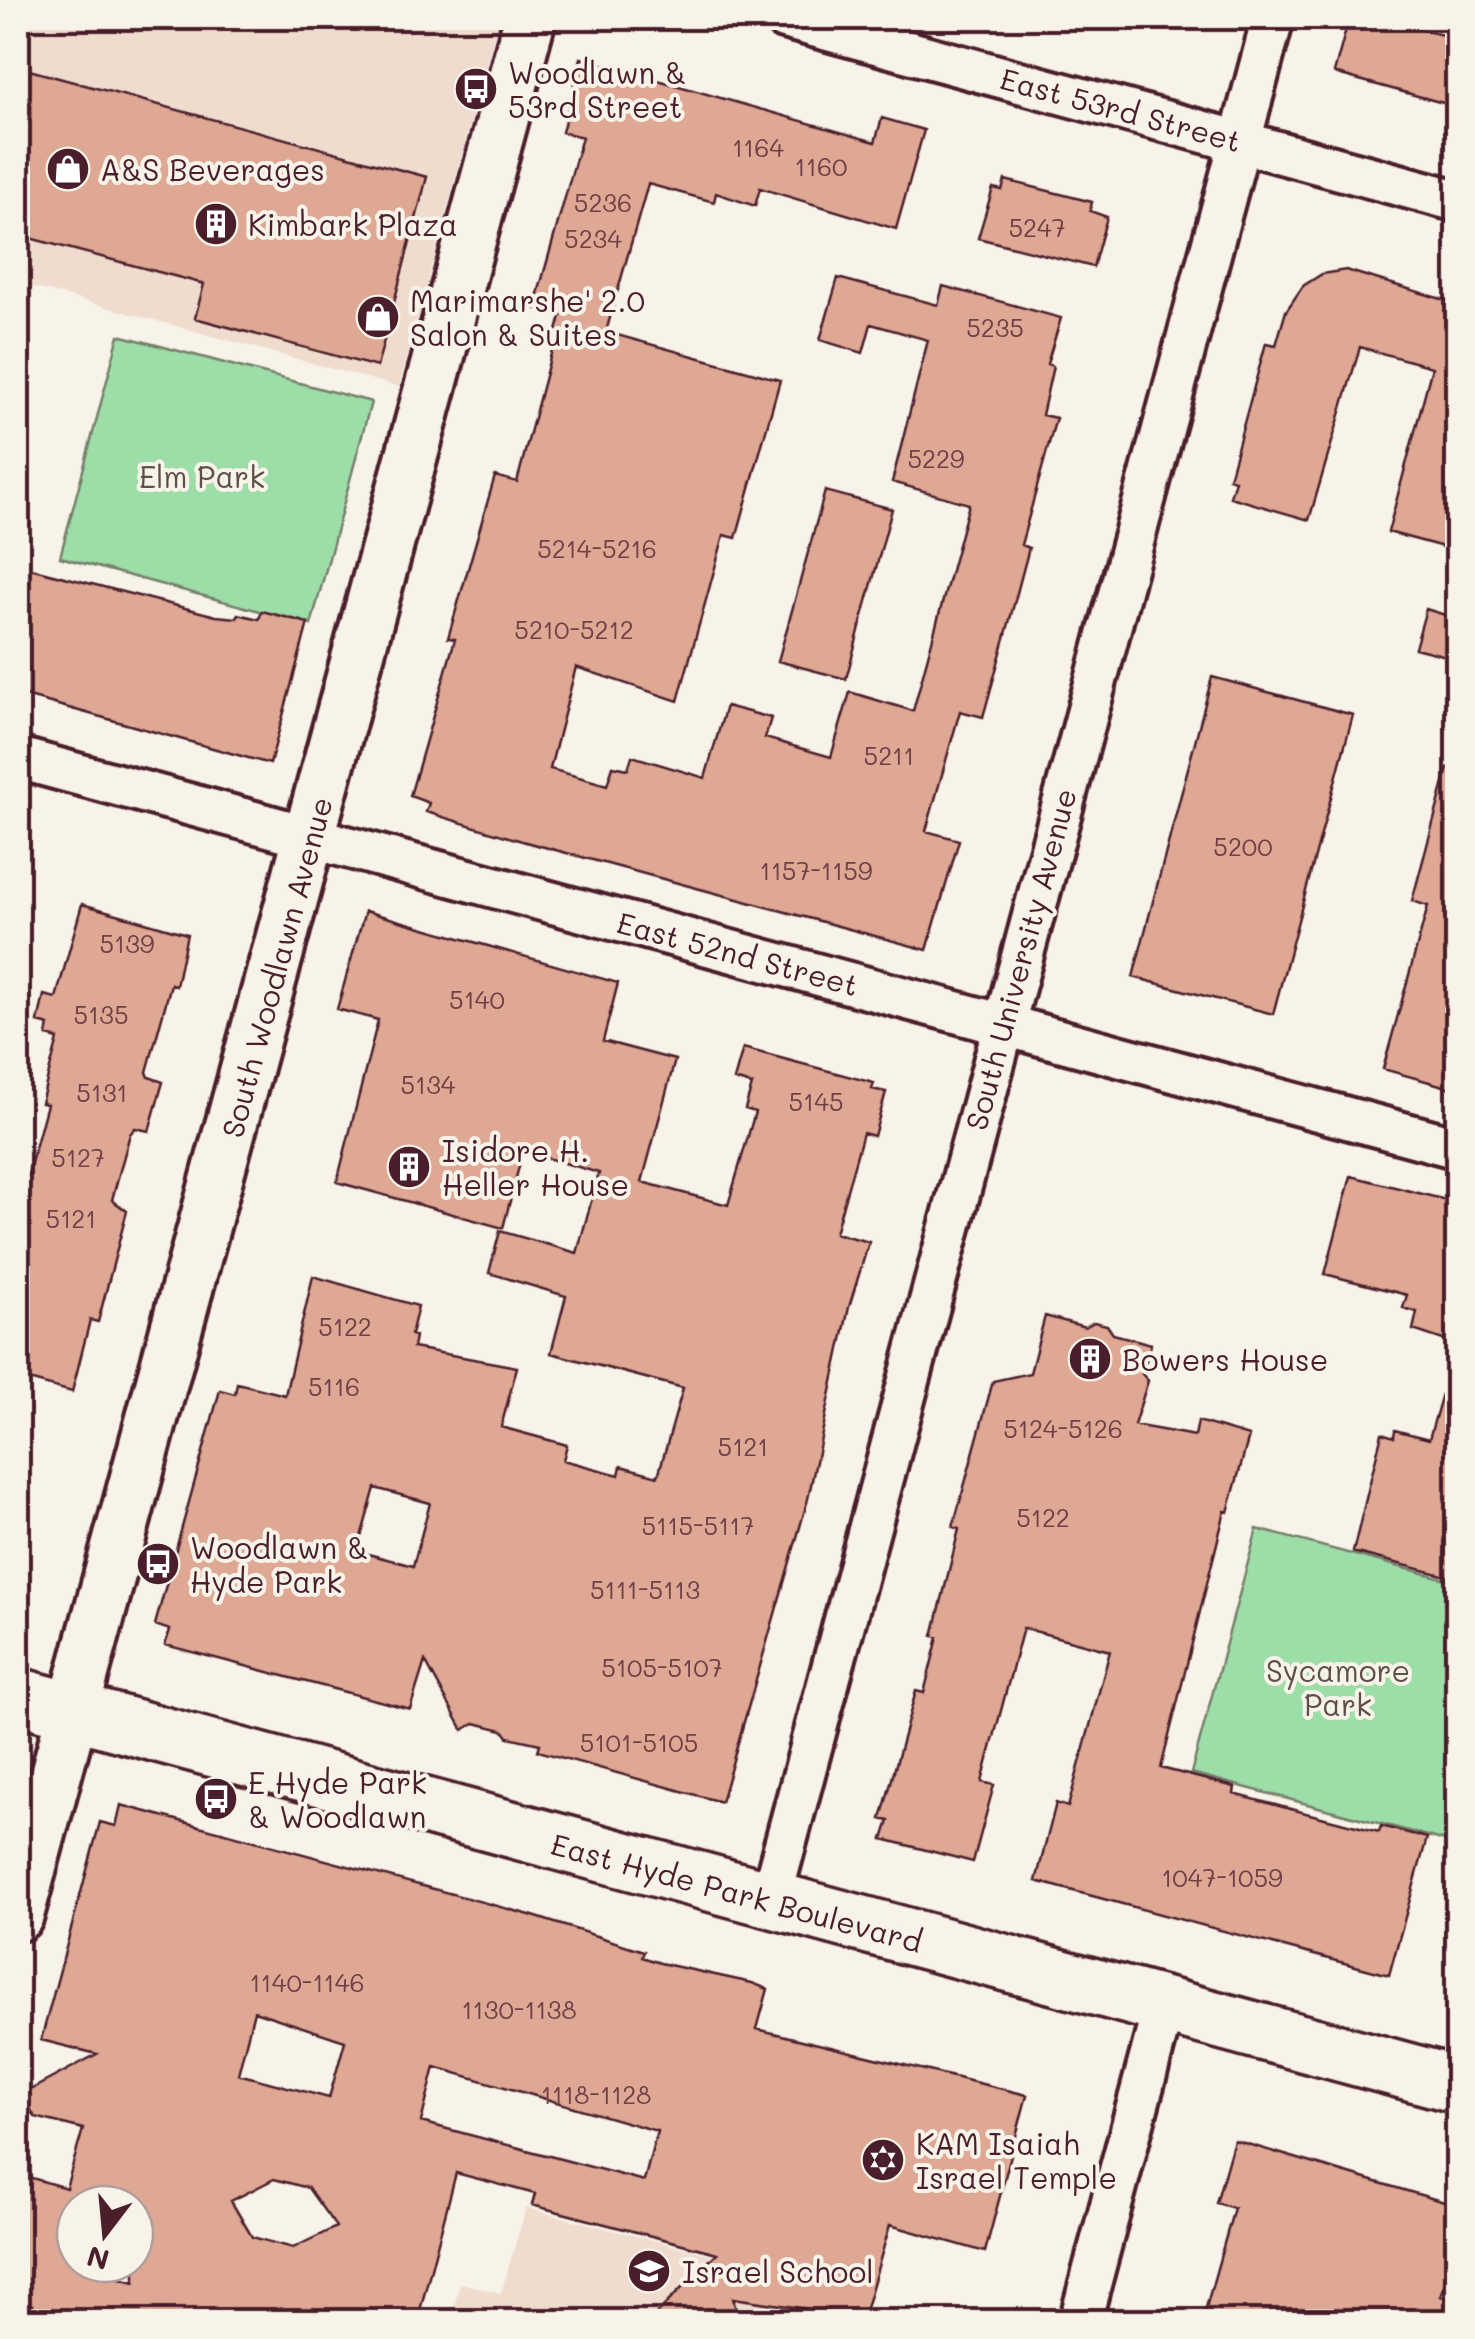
<svg xmlns="http://www.w3.org/2000/svg" width="1475" height="2339" viewBox="0 0 1475 2339" font-family="Mali,sans-serif">
  <style>
    .built { fill: #f0dccf }
    .green { fill: #9ddea8; stroke: #747e6a; stroke-width: 2.5 }
    .building { fill: #dea895; stroke: #4a1f2b; stroke-width: 2.5; fill-rule: evenodd }
    .lines { fill: none; stroke-linecap: round; stroke-linejoin: round }
    .minor-casing { stroke: #4a1f2b; stroke-width: 48 }
    .tertiary-casing { stroke: #4a1f2b; stroke-width: 58 }
    .secondary-casing { stroke: #4a1f2b; stroke-width: 62 }
    .minor { stroke: #f7f3e8; stroke-width: 40 }
    .tertiary { stroke: #f7f3e8; stroke-width: 50 }
    .secondary { stroke: #f7f3e8; stroke-width: 55 }
    .labels { text-anchor: middle; dominant-baseline: central; stroke-width: 8; stroke-linejoin: round; paint-order: stroke }
    .number-label { font-size: 25px; fill: #6f4146 }
    .poi-label { font-size: 30px; fill: #4a1f2b; stroke: #f7f3e8; text-anchor: start }
    .street-label { font-size: 30px; fill: #4a1f2b; stroke: #f7f3e8 }
    .park-label { font-size: 30px; fill: #5f4f4a; stroke: #f7f3e8 }
  </style>
  <rect width="100%" height="100%" fill="#f7f3e8"/>
  <filter id="ink" filterUnits="userSpaceOnUse"><feTurbulence type="fractalNoise" baseFrequency=".01" numOctaves="2"/><feDisplacementMap in="SourceGraphic" scale="20" xChannelSelector="R" yChannelSelector="G"/><feConvolveMatrix kernelMatrix="1 2 1 2 8 2 1 2 1" color-interpolation-filters="sRGB"/></filter>
  <g filter="url(#ink)">
    <!-- built -->
    <path class="built" d="M 18,18 L 499,18 L 399,387 L 18,283 Z
      M 526,2208 L 728,2259 L 829,2312 L 868,2321 L 450,2322 L 460,2283 L 501,2293 Z"/>
    <!-- green -->
    <path class="green" d="M 119,335 L 371,402 L 311,625 L 60,557 Z
      M 1257,1529 L 1457,1582 L 1457,1844 L 1191,1773 Z"/>
    <!-- building -->
    <path class="building" d="M 1349,18 L 1377,18 L 1458,39 L 1458,107 L 1334,73 Z
      M 581,58 L 875,142 L 882,118 L 924,130 L 896,229 L 760,188 L 755,206 L 716,193 L 714,202 L 648,184 L 606,332 L 780,380 L 736,538 L 724,535 L 678,701 L 576,667 L 550,769 L 607,785 L 613,766 L 628,769 L 632,756 L 705,778 L 726,706 L 771,718 L 765,738 L 831,757 L 850,692 L 913,711 L 969,504 L 892,482 L 928,340 L 871,324 L 863,353 L 820,340 L 838,278 L 938,305 L 943,286 L 1061,318 L 1047,364 L 1053,366 L 1042,415 L 1056,418 L 1021,545 L 1029,548 L 1005,638 L 983,717 L 960,711 L 926,831 L 959,840 L 927,950 L 522,841 L 426,812 L 429,803 L 410,796 L 455,639 L 448,638 L 495,476 L 517,482 L 561,316 L 534,308 L 582,137 L 562,132 Z
      M 18,67 L 427,177 L 377,367 L 195,318 L 204,284 L 18,235 Z
      M 1005,180 L 1092,202 L 1090,211 L 1107,217 L 1093,267 L 978,238 L 993,188 L 1002,190 Z
      M 1346,270 L 1458,304 L 1458,551 L 1388,532 L 1432,367 L 1360,347 L 1309,520 L 1230,497 L 1235,480 L 1229,478 L 1266,343 L 1276,345 L 1286,311 L 1303,286 L 1322,274 Z
      M 825,491 L 892,509 L 846,679 L 778,661 Z
      M 18,565 L 216,616 L 237,618 L 238,614 L 259,619 L 262,611 L 308,623 L 270,764 L 18,694 Z
      M 1426,609 L 1458,619 L 1458,659 L 1415,648 Z
      M 1212,677 L 1353,715 L 1273,1014 L 1133,977 Z
      M 1448,768 L 1458,769 L 1458,940 L 1448,971 L 1458,974 L 1458,1090 L 1383,1069 L 1428,906 L 1412,901 Z
      M 82,904 L 187,934 L 176,986 L 171,984 L 147,1072 L 149,1077 L 163,1082 L 149,1131 L 135,1128 L 130,1134 L 112,1200 L 127,1211 L 98,1322 L 90,1320 L 72,1392 L 18,1377 L 18,1211 L 47,1104 L 41,1103 L 58,1039 L 47,1036 L 49,1025 L 38,1022 L 44,995 L 56,998 Z
      M 365,911 L 618,983 L 603,1041 L 675,1060 L 642,1182 L 728,1205 L 755,1112 L 745,1109 L 752,1085 L 734,1080 L 743,1048 L 874,1083 L 872,1089 L 886,1092 L 874,1136 L 863,1133 L 835,1233 L 869,1242 L 849,1307 L 808,1499 L 721,1802 L 538,1751 L 540,1744 L 508,1737 L 503,1730 L 475,1723 L 463,1730 L 425,1661 L 410,1709 L 165,1645 L 170,1630 L 155,1625 L 220,1390 L 235,1394 L 237,1383 L 285,1395 L 313,1276 L 418,1306 L 411,1335 L 415,1336 L 413,1348 L 517,1367 L 501,1427 L 567,1445 L 563,1460 L 619,1475 L 621,1466 L 658,1476 L 683,1388 L 551,1353 L 566,1296 L 489,1273 L 500,1231 L 577,1253 L 599,1173 L 523,1151 L 503,1228 L 337,1182 L 378,1020 L 337,1009 ZM 375,1488 L 430,1503 L 413,1566 L 357,1551 Z
      M 1351,1176 L 1458,1203 L 1458,1345 L 1413,1330 L 1417,1312 L 1403,1308 L 1407,1295 L 1325,1274 Z
      M 1045,1316 L 1085,1327 L 1094,1322 L 1107,1325 L 1113,1334 L 1151,1344 L 1142,1374 L 1148,1381 L 1134,1425 L 1195,1436 L 1198,1421 L 1249,1436 L 1228,1512 L 1225,1511 L 1161,1768 L 1235,1787 L 1234,1794 L 1298,1811 L 1379,1832 L 1381,1826 L 1427,1838 L 1389,1975 L 1036,1881 L 1056,1803 L 1068,1807 L 1110,1651 L 1023,1628 L 982,1782 L 994,1785 L 973,1862 L 883,1839 L 889,1821 L 881,1819 L 916,1691 L 924,1693 L 938,1637 L 933,1636 L 959,1529 L 953,1527 L 993,1381 L 1030,1373 Z
      M 1449,1369 L 1458,1370 L 1458,1579 L 1353,1552 L 1382,1433 L 1394,1437 L 1395,1430 L 1429,1439 Z
      M 121,1805 L 530,1915 L 644,1951 L 642,1957 L 660,1963 L 752,1983 L 768,1989 L 757,2029 L 1027,2095 L 985,2252 L 890,2225 L 862,2322 L 826,2322 L 829,2312 L 733,2298 L 739,2322 L 648,2322 L 717,2253 L 532,2205 L 535,2194 L 456,2173 L 417,2322 L 67,2322 L 31,2312 L 33,2305 L 18,2301 L 18,2174 L 66,2188 L 83,2129 L 35,2117 L 26,2102 L 30,2090 L 97,2054 L 41,2040 L 100,1822 L 116,1826 ZM 254,2011 L 345,2041 L 329,2098 L 238,2074 ZM 435,2067 L 657,2131 L 644,2181 L 421,2122 ZM 274,2179 L 308,2188 L 336,2227 L 293,2248 L 252,2237 L 231,2201 ZM 75,2204 L 135,2204 L 135,2282 L 75,2266 Z
      M 1234,2140 L 1458,2206 L 1458,2237 L 1441,2296 L 1458,2300 L 1458,2322 L 1202,2322 L 1234,2208 L 1216,2203 Z"/>
    <g class="lines">
      <!-- minor casing -->
      <g class="minor-casing">
        <path id="minor" d="M 784,18 L 1458,201
          M 18,758 L 1458,1148
          M 770,1901 L 1273,18
          M 1080,2322 L 1164,2006"/>
      </g>
      <!-- tertiary casing -->
      <g class="tertiary-casing">
        <path id="tertiary" d="M 18,1915 L 530,18"/>
      </g>
      <!-- secondary casing -->
      <g class="secondary-casing">
        <path id="secondary" d="M 18,1696 L 1458,2085"/>
      </g>
      <!-- minor -->
      <use href="#minor" class="minor"/>
      <!-- tertiary -->
      <use href="#tertiary" class="tertiary"/>
      <!-- secondary -->
      <use href="#secondary" class="secondary"/>
    </g>
  </g>
  <!-- icons -->
  <defs>
    <g id="bus-disc" transform="scale(2.25)"><circle r="9.5" fill="#4a1f2b" stroke="#f7f3e8"/><path d="M-5-6H5V4H4V6H2V4H-2V6H-4V4H-5ZM-3.5-4V0h7V-4ZM-3.5 1.2v1.5H-2V1.2ZM2 1.2v1.5H3.5V1.2Z" fill="#fff"/></g>
    <g id="shop-disc" transform="scale(2.25)"><circle r="9.5" fill="#4a1f2b" stroke="#f7f3e8"/><path d="M-5-2.5h2.3a2.7 3.5 0 0 1 5.4 0H5L5.5 6h-11ZM-1.5-2.5h3a1.5 2.3 0 0 0-3 0Z" fill="#fff"/></g>
    <g id="building-disc" transform="scale(2.25)"><circle r="9.5" fill="#4a1f2b" stroke="#f7f3e8"/><path d="M-4-6H4V6H1V3H-1V6H-4ZM-2.5-4.3h1.7v1.8h-1.7ZM.8-4.3h1.7v1.8H.8ZM-2.5-1h1.7V.8h-1.7ZM.8-1h1.7V.8H.8Z" fill="#fff"/></g>
    <g id="synagogue-disc" transform="scale(2.25)"><circle r="9.5" fill="#4a1f2b" stroke="#f7f3e8"/><path d="M0-6.5L5.6 3.2H-5.6ZM0 6.5L5.6-3.2H-5.6Z" fill="#fff"/></g>
    <g id="school-disc" transform="scale(2.25)"><circle r="9.5" fill="#4a1f2b" stroke="#f7f3e8"/><path d="M0-5L7-2L0 1L-7-2ZM-4 1L0 2.5L4 1V4Q0 6-4 4Z" fill="#fff"/></g>
  </defs>
  <g fill-rule="evenodd">
    <use href="#bus-disc" x="476" y="89"/>
    <use href="#shop-disc" x="68" y="169"/>
    <use href="#building-disc" x="216" y="224"/>
    <use href="#shop-disc" x="378" y="317"/>
    <use href="#building-disc" x="409" y="1167"/>
    <use href="#building-disc" x="1090" y="1359"/>
    <use href="#bus-disc" x="158" y="1564"/>
    <use href="#bus-disc" x="216" y="1799"/>
    <use href="#synagogue-disc" x="883" y="2160"/>
    <use href="#school-disc" x="649" y="2271"/>
  </g>
  <g class="labels">
    <!-- number labels -->
    <g class="number-label">
      <text x="758" y="147">1164</text>
      <text x="821" y="166">1160</text>
      <text x="603" y="202">5236</text>
      <text x="1037" y="227">5247</text>
      <text x="593" y="238">5234</text>
      <text x="995" y="327">5235</text>
      <text x="936" y="458">5229</text>
      <text x="597" y="548">5214-5216</text>
      <text x="574" y="629">5210-5212</text>
      <text x="889" y="755">5211</text>
      <text x="1243" y="846">5200</text>
      <text x="816" y="870">1157-1159</text>
      <text x="127" y="943">5139</text>
      <text x="477" y="999">5140</text>
      <text x="101" y="1014">5135</text>
      <text x="428" y="1084">5134</text>
      <text x="102" y="1092">5131</text>
      <text x="816" y="1101">5145</text>
      <text x="78" y="1157">5127</text>
      <text x="71" y="1218">5121</text>
      <text x="345" y="1326">5122</text>
      <text x="334" y="1386">5116</text>
      <text x="1063" y="1428">5124-5126</text>
      <text x="743" y="1446">5121</text>
      <text x="1043" y="1517">5122</text>
      <text x="698" y="1525">5115-5117</text>
      <text x="645" y="1589">5111-5113</text>
      <text x="662" y="1667">5105-5107</text>
      <text x="639" y="1742">5101-5105</text>
      <text x="1222" y="1877">1047-1059</text>
      <text x="307" y="1982">1140-1146</text>
      <text x="519" y="2009">1130-1138</text>
      <text x="596" y="2094">1118-1128</text>
    </g>
    <!-- poi labels -->
    <g class="poi-label">
      <text x="508" y="72">Woodlawn &amp;<tspan x="508" dy="34">53rd Street</tspan></text>
      <text x="100" y="169">A&amp;S Beverages</text>
      <text x="248" y="224">Kimbark Plaza</text>
      <text x="410" y="300">Marimarshe' 2.0<tspan x="410" dy="34">Salon &amp; Suites</tspan></text>
      <text x="442" y="1150">Isidore H.<tspan x="442" dy="34">Heller House</tspan></text>
      <text x="1122" y="1359">Bowers House</text>
      <text x="190" y="1547">Woodlawn &amp;<tspan x="190" dy="34">Hyde Park</tspan></text>
      <text x="248" y="1782">E Hyde Park<tspan x="248" dy="34">&amp; Woodlawn</tspan></text>
      <text x="916" y="2143">KAM Isaiah<tspan x="916" dy="34">Israel Temple</tspan></text>
      <text x="682" y="2271">Israel School</text>
    </g>
    <!-- street labels -->
    <g class="street-label">
      <text transform="translate(1121 109) rotate(15)">East 53rd Street</text>
      <text transform="translate(738 953) rotate(15)">East 52nd Street</text>
      <text transform="translate(1020 959) rotate(-75)">South University Avenue</text>
      <text transform="translate(276 967) rotate(-75)">South Woodlawn Avenue</text>
      <text transform="translate(737 1892) rotate(15)">East Hyde Park Boulevard</text>
    </g>
    <!-- park labels -->
    <g class="park-label">
      <text x="202" y="476">Elm Park</text>
      <text x="1338" y="1670">Sycamore<tspan x="1338" dy="34">Park</tspan></text>
    </g>
  </g>
  <!-- margin -->
  <rect width="1475" height="2339" fill="none" stroke="#f7f3e8" stroke-width="60"/>
  <rect x="30" y="30" width="1415" height="2279" fill="none" stroke="#4a1f2b" stroke-width="4" filter="url(#ink)"/>
  <!-- north arrow -->
  <g transform="translate(105 2234) rotate(196)"><circle r="48" fill="#f7f3e8" stroke="#b29e9c" stroke-width="2.5"/>
  <path d="M0-8L18 38L0 25L-18 38Z" fill="#4a1f2b"/>
  <text y="-15" font-size="28" font-weight="bold" text-anchor="middle" fill="#4a1f2b">N</text>
  </g>
</svg>
